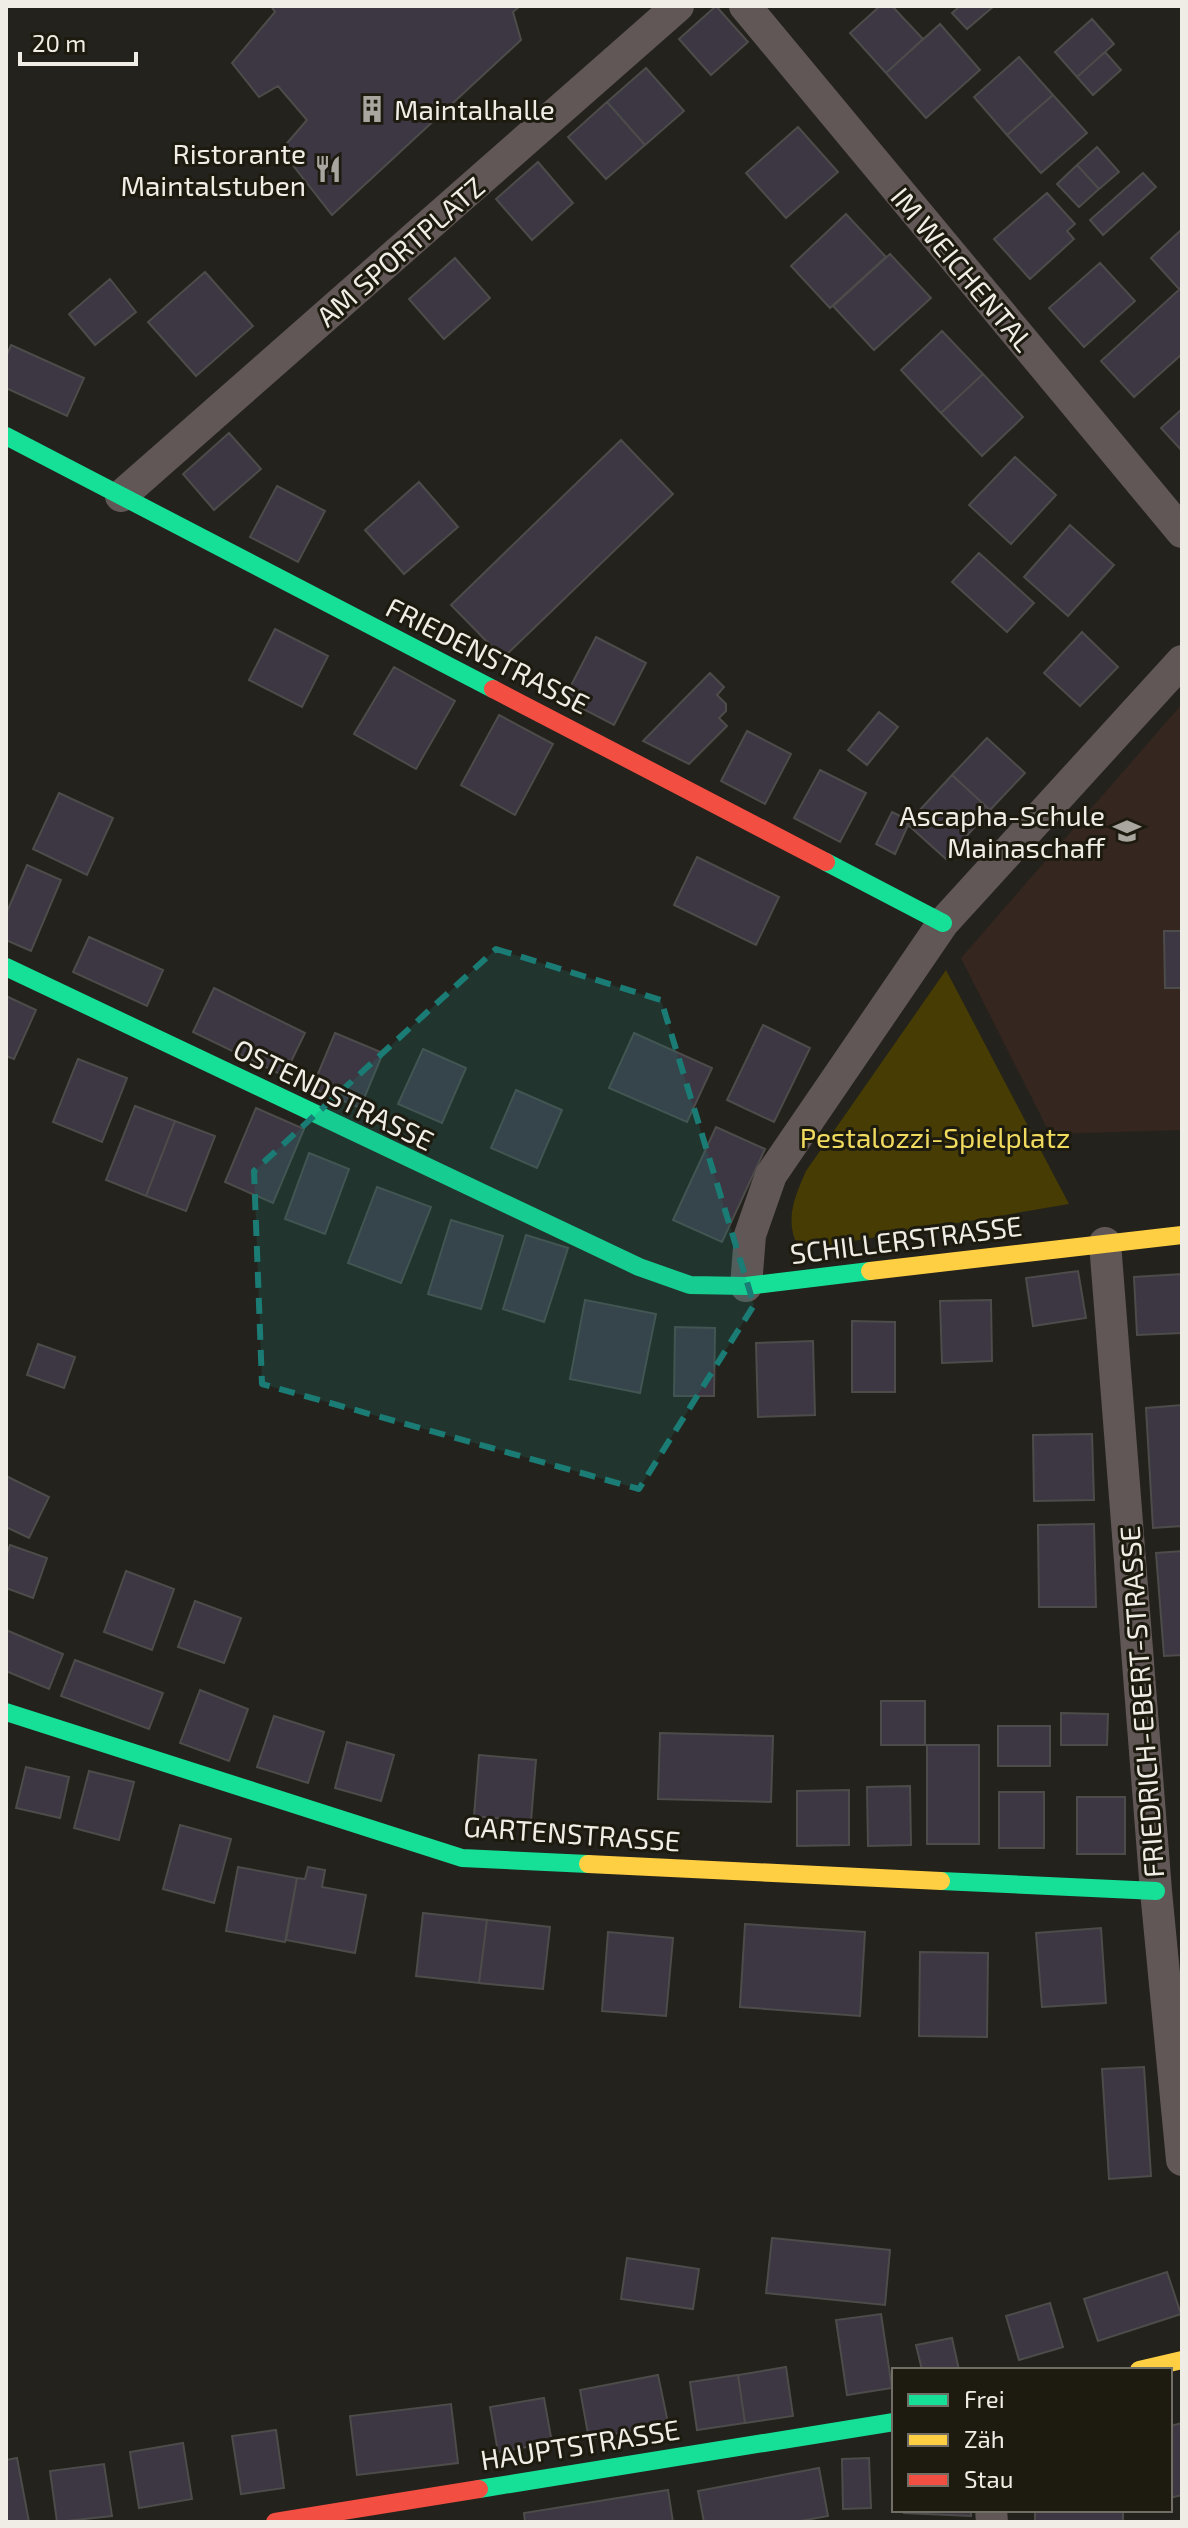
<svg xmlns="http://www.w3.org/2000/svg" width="1188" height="2528" viewBox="0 0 1188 2528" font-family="'Exo 2',sans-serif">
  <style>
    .education { fill: #35261f }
    .green { fill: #463c04 }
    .building { fill: #3c3742; stroke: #4d4c4a; stroke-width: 2 }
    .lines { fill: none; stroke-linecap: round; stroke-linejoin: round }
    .street { stroke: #605756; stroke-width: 32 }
    .fast { stroke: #16e098; stroke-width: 18 }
    .slow { stroke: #ffcf43; stroke-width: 18 }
    .jam { stroke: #f24e42; stroke-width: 18 }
    .marked { fill: #1a7c74; fill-opacity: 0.2; stroke: #1a7c74; stroke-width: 6; stroke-dasharray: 16 10; stroke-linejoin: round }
    .labels { text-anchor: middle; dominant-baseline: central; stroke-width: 6; stroke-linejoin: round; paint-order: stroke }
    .poi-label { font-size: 28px; fill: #efede5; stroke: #1d1b0f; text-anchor: end }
    .street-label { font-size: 28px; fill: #efede5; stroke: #1d1b0f }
    .park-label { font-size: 28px; fill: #f1db5e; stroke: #1d1b0f }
  </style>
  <rect width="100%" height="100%" fill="#24221c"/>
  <!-- education -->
  <path class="education" d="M 1182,704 L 1182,1130 L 1050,1134 L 961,958 Z"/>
  <!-- green -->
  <path class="green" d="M 946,970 L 1069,1204 L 830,1245 L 812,1245 L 795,1240 C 786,1215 796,1194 806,1171 Z"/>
  <!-- building -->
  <path class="building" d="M 271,6 L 520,6 L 513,12 L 521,40 L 332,215 L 281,150 L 307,120 L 278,86 L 259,97 L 232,63 L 275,12 Z
    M 716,6 L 748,42 L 711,75 L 679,39 Z
    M 880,6 L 892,6 L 923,39 L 886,73 L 850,33 Z
    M 960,6 L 994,6 L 967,29 L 952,13 Z
    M 1092,19 L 1114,44 L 1077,77 L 1055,52 Z
    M 940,24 L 980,70 L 926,118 L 886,73 Z
    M 1105,52 L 1121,70 L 1093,95 L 1077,77 Z
    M 1019,57 L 1053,95 L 1007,135 L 974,97 Z
    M 646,68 L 684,111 L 645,145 L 607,102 Z
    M 1053,95 L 1087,133 L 1041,173 L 1007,135 Z
    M 607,102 L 645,145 L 606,179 L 568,137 Z
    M 798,127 L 838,172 L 786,218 L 746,173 Z
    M 1097,147 L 1119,172 L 1099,189 L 1077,165 Z
    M 538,162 L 573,203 L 532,240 L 496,199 Z
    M 1077,165 L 1099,189 L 1079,207 L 1057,184 Z
    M 1143,173 L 1156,187 L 1103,235 L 1090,220 Z
    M 1047,193 L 1075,224 L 1067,231 L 1074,239 L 1030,279 L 994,239 Z
    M 846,214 L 886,257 L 830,308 L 791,266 Z
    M 1182,229 L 1182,287 L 1179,289 L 1151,258 Z
    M 890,254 L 931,298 L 874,350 L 833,306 Z
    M 455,258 L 490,298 L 444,339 L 409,299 Z
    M 1100,263 L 1135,301 L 1084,347 L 1049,308 Z
    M 205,272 L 253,326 L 196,376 L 148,322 Z
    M 110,279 L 136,312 L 95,345 L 69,314 Z
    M 1182,287 L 1182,354 L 1134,397 L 1101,361 Z
    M 942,331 L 983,374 L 941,413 L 901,370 Z
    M 11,345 L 84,378 L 67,416 L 6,388 L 6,357 Z
    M 983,374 L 1023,417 L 982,456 L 941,413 Z
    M 1182,409 L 1182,451 L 1161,428 Z
    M 229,433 L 261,469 L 214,510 L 183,474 Z
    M 621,440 L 673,494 L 503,658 L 451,605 Z
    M 1015,457 L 1056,495 L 1011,544 L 969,505 Z
    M 419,482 L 458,527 L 404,574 L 365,530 Z
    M 277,486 L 325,511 L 298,562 L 250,537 Z
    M 1070,525 L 1114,565 L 1068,616 L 1024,577 Z
    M 979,553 L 1034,603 L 1007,632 L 952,582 Z
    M 275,629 L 328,656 L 302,707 L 249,680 Z
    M 1082,632 L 1118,667 L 1080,706 L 1044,673 Z
    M 596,637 L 646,663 L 614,725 L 564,699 Z
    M 394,667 L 455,701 L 416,769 L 354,734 Z
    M 710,673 L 724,687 L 717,695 L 726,704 L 726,711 L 719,718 L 727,726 L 689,764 L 643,741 Z
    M 879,712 L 898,727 L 867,765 L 848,750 Z
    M 499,715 L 553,744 L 515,815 L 461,785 Z
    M 747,731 L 791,754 L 765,804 L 721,781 Z
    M 987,738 L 1025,773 L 990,810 L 952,775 Z
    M 820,770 L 866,793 L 840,842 L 794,818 Z
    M 952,775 L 990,810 L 946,859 L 907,824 Z
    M 59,793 L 113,818 L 87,875 L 33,849 Z
    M 892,812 L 910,821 L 895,854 L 876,844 Z
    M 697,857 L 779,897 L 756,945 L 674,905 Z
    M 27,865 L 61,880 L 31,951 L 6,940 L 6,914 Z
    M 1164,931 L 1182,931 L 1182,988 L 1165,988 Z
    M 89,937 L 163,970 L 147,1006 L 73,972 Z
    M 214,988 L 305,1033 L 284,1076 L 193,1032 Z
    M 6,996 L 36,1010 L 14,1059 L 6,1056 Z
    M 763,1025 L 810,1048 L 774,1122 L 727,1100 Z
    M 335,1033 L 383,1053 L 360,1108 L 312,1088 Z
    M 634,1033 L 712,1068 L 687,1122 L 609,1088 Z
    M 423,1049 L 466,1068 L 442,1123 L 398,1104 Z
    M 78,1059 L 127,1078 L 102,1142 L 53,1122 Z
    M 516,1090 L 562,1110 L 537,1168 L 491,1148 Z
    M 135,1106 L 175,1121 L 146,1196 L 106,1180 Z
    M 256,1108 L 304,1129 L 273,1203 L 225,1182 Z
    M 175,1121 L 215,1136 L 186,1211 L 146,1196 Z
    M 716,1127 L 765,1149 L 722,1242 L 673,1220 Z
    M 309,1153 L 349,1169 L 325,1234 L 285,1219 Z
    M 377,1187 L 431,1207 L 401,1283 L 348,1263 Z
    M 451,1220 L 503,1236 L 481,1309 L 428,1294 Z
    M 526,1235 L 568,1248 L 544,1322 L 503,1309 Z
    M 1078,1271 L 1086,1318 L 1033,1326 L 1026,1278 Z
    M 1182,1274 L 1182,1333 L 1137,1335 L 1134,1277 Z
    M 585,1300 L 656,1314 L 640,1393 L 570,1379 Z
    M 991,1300 L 992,1361 L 942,1363 L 940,1301 Z
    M 852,1321 L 895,1322 L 895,1392 L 852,1392 Z
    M 675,1327 L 715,1328 L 714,1396 L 674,1396 Z
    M 813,1341 L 815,1415 L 758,1417 L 756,1343 Z
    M 38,1344 L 75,1357 L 64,1388 L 27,1375 Z
    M 1182,1405 L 1182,1526 L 1153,1528 L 1146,1408 Z
    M 1092,1434 L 1094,1500 L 1034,1501 L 1033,1435 Z
    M 6,1476 L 49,1497 L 29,1538 L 6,1527 Z
    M 1094,1524 L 1096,1607 L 1039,1607 L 1038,1525 Z
    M 10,1545 L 47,1558 L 33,1598 L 6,1588 L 6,1557 Z
    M 1182,1551 L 1182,1655 L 1164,1656 L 1156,1553 Z
    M 126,1571 L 174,1589 L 152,1650 L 104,1632 Z
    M 195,1601 L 241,1618 L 224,1663 L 178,1647 Z
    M 6,1630 L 63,1654 L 49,1689 L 6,1671 Z
    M 75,1660 L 163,1693 L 149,1729 L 61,1696 Z
    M 200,1690 L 248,1709 L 229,1761 L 180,1743 Z
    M 881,1701 L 925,1701 L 925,1745 L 881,1745 Z
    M 1061,1713 L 1108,1714 L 1107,1745 L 1061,1745 Z
    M 274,1716 L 324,1732 L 308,1783 L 257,1767 Z
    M 998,1726 L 1050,1726 L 1050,1766 L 998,1766 Z
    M 660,1733 L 773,1736 L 771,1802 L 658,1799 Z
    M 347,1742 L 394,1755 L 381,1801 L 335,1788 Z
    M 927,1745 L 979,1745 L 979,1844 L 927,1844 Z
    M 479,1755 L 536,1760 L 531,1821 L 474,1816 Z
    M 26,1767 L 69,1777 L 60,1818 L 16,1808 Z
    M 89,1771 L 134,1782 L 119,1840 L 74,1828 Z
    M 910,1786 L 911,1845 L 868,1846 L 867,1787 Z
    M 849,1790 L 849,1845 L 797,1846 L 797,1791 Z
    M 999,1792 L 1044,1792 L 1044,1848 L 999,1848 Z
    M 1077,1797 L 1125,1797 L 1125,1854 L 1077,1854 Z
    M 180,1825 L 231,1839 L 214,1903 L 163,1889 Z
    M 238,1867 L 297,1878 L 285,1942 L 226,1931 Z
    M 308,1867 L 325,1870 L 322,1887 L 366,1895 L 355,1953 L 286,1940 L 297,1878 L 305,1879 Z
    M 423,1913 L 487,1920 L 479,1983 L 416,1976 Z
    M 487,1920 L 550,1927 L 543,1989 L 479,1983 Z
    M 745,1924 L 865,1932 L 860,2016 L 740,2007 Z
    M 1101,1928 L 1106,2003 L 1042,2007 L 1036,1933 Z
    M 608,1932 L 673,1938 L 666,2016 L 602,2011 Z
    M 920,1952 L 988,1953 L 987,2037 L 919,2036 Z
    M 1144,2067 L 1151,2176 L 1109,2179 L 1102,2069 Z
    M 772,2238 L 890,2250 L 885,2305 L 766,2293 Z
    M 627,2258 L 699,2269 L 693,2309 L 621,2299 Z
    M 1167,2272 L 1181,2314 L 1098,2341 L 1084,2299 Z
    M 1050,2303 L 1063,2347 L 1019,2360 L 1006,2316 Z
    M 881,2314 L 892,2388 L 847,2395 L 836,2320 Z
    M 952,2338 L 959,2370 L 922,2370 L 916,2345 Z
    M 786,2367 L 793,2416 L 745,2423 L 738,2375 Z
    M 658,2375 L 668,2423 L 589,2439 L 580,2390 Z
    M 738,2375 L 745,2423 L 697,2430 L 690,2382 Z
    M 544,2398 L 552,2443 L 498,2452 L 490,2407 Z
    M 451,2404 L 458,2463 L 357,2475 L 350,2416 Z
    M 1182,2423 L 1182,2495 L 1170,2498 L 1170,2426 Z
    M 276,2430 L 284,2488 L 241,2494 L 232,2436 Z
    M 183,2443 L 192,2499 L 139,2508 L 130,2452 Z
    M 17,2458 L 29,2522 L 6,2522 L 6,2460 Z
    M 869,2458 L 871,2508 L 843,2509 L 842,2459 Z
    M 104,2464 L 112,2516 L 57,2522 L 50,2471 Z
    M 819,2468 L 828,2516 L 795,2522 L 704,2522 L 698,2491 Z
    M 668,2490 L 673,2522 L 525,2522 L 524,2513 Z
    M 904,2510 L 971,2510 L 971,2516 L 904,2513 Z
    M 1035,2510 L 1123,2510 L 1123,2522 L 1035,2522 Z"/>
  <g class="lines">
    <!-- street -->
    <path class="street" d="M 745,6 L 1182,532
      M 121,496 L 678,6
      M 1105,1243 L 1156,1891 L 1182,2160
      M 746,1286 L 750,1235 L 771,1175 L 943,923 L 1182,661
      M 991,2510 L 992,2522"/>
    <!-- fast -->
    <path class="fast" d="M 6,436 L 493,689
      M 826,862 L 943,923
      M 6,967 L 639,1267 L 690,1285 L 746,1286 L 870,1271
      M 6,1712 L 462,1858 L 588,1864
      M 941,1881 L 1156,1891
      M 479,2489 L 894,2422"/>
    <!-- slow -->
    <path class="slow" d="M 870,1271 L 1182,1235
      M 588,1864 L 941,1881
      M 1139,2370 L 1182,2360"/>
    <!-- jam -->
    <path class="jam" d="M 493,689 L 826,862
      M 275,2522 L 479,2489"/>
  </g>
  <!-- marked area -->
  <path class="marked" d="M 496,949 L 661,1000 L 754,1305 L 639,1489 L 262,1384 L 254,1171 Z"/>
  <!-- icons -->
  <defs>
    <g id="building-bare" transform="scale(2.16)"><path d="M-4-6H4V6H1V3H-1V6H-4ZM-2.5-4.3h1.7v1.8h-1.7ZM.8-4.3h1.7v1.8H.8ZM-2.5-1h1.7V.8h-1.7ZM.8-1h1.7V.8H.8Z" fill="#a8a69f" stroke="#1d1b0f" stroke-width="2.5" paint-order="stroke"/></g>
    <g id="restaurant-bare" transform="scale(2.16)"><path d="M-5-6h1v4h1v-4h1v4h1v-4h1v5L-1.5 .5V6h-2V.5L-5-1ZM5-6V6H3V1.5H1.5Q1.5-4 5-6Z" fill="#a8a69f" stroke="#1d1b0f" stroke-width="2.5" paint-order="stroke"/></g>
    <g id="school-bare" transform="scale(2.16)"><path d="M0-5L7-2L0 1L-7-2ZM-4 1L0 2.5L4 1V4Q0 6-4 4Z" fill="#a8a69f" stroke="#1d1b0f" stroke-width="2.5" paint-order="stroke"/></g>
  </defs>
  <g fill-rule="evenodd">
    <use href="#building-bare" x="372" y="109"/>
    <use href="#restaurant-bare" x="328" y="169"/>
    <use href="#school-bare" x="1127" y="831"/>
  </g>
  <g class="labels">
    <!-- poi labels -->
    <g class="poi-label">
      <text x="394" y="109" text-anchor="start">Maintalhalle</text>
      <text x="306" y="153">Ristorante<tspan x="306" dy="32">Maintalstuben</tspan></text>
      <text x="1105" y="815">Ascapha-Schule<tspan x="1105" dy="32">Mainaschaff</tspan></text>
    </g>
    <!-- street labels -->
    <g class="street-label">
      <text transform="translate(400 251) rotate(-41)">AM SPORTPLATZ</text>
      <text transform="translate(963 269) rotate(50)">IM WEICHENTAL</text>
      <text transform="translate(488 655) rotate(27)">FRIEDENSTRASSE</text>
      <text transform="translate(334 1094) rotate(26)">OSTENDSTRASSE</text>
      <text transform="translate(906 1239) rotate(-7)">SCHILLERSTRASSE</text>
      <text transform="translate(1141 1702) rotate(-94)">FRIEDRICH-EBERT-STRASSE</text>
      <text transform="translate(572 1833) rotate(4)">GARTENSTRASSE</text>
      <text transform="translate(580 2444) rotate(-9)">HAUPTSTRASSE</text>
    </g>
    <!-- park labels -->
    <g class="park-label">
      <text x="935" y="1137">Pestalozzi-Spielplatz</text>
    </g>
  </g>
  <!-- border -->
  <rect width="1188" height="2528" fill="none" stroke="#efede5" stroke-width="16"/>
  <!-- legend -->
  <rect x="892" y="2368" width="280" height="144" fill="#1d1b0f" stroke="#716f65" stroke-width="2"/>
  <rect x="908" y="2394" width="40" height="12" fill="#16e098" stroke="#716f65" stroke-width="2"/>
  <text x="964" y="2408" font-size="24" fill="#efede5">Frei</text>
  <rect x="908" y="2434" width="40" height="12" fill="#ffcf43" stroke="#716f65" stroke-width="2"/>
  <text x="964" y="2448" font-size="24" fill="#efede5">Zäh</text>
  <rect x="908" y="2474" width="40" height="12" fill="#f24e42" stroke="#716f65" stroke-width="2"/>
  <text x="964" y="2488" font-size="24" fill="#efede5">Stau</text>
  <!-- scale -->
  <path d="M20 52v12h116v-12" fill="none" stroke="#efede5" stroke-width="4"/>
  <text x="32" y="52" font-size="24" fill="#efede5" stroke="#1d1b0f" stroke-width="6" paint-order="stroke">20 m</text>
</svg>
